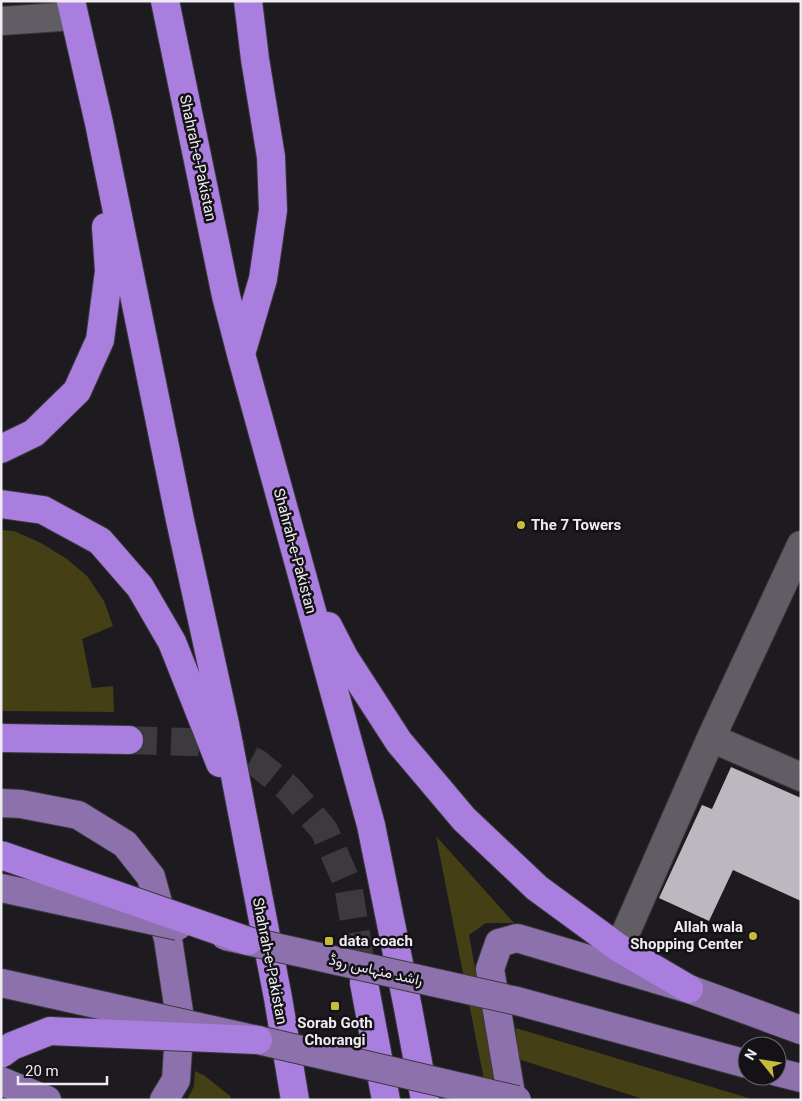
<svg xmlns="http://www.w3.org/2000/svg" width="802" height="1101" viewBox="0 0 802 1101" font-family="Roboto,Vazirmatn,sans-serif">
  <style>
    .green { fill: #443f14 }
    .building { fill: #bbb8c0 }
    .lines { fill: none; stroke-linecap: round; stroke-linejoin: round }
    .highway-tunnel { stroke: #3c3a3f; stroke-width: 28; stroke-dasharray: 28 14; stroke-linecap: butt }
    .street-casing { stroke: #3a393d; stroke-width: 30 }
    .primary-casing { stroke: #3a393d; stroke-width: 30 }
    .highway-casing { stroke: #3a393d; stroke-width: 30 }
    .street { stroke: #605d64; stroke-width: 28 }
    .primary { stroke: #8c71ad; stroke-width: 28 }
    .highway { stroke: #aa7ede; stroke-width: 28 }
    .primary-bridge-casing { stroke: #3a393d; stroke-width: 30; stroke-linecap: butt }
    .highway-bridge-casing { stroke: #3a393d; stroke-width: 30; stroke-linecap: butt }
    .primary-bridge { stroke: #8c71ad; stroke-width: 28 }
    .highway-bridge { stroke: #aa7ede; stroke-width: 28 }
    .poi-dot { fill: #c8bb3b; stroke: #141217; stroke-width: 2 }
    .labels { text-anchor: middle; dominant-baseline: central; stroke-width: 5; stroke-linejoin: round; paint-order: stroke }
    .street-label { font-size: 15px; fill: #eeecf1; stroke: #141217 }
    .poi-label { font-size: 15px; font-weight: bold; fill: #eeecf1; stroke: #141217; text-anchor: start }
  </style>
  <rect width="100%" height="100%" fill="#1d1b20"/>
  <!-- green -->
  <path class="green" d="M 1,530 L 14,531 L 41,543 L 67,559 L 87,576 L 104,601 L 113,626 L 82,639 L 92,688 L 113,686 L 114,712 L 1,711 Z
    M 436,836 L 514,923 L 486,923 L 469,935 L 499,1100 L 488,1100 Z
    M 516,1028 L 755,1100 L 646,1100 L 518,1059 Z
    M 195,1071 L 205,1076 L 230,1096 L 232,1100 L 187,1100 L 194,1086 Z"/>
  <!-- building -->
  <path class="building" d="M 731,767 L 801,798 L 801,901 L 733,870 L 709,921 L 659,898 L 702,805 L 712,809 Z"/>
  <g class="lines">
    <!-- highway-tunnel -->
    <path class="highway-tunnel" d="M 129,740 L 218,743 L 257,763 L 289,789 L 324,830 L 348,885 L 364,983"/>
    <!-- street casing -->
    <g class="street-casing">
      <path id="street" d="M 1,21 L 74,16
        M 801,545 L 711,738 L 801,777
        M 619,948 L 711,738"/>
    </g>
    <!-- primary casing -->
    <g class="primary-casing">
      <path id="primary" d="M 1,803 L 21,804 L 78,815 L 125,844 L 151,877 L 168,939 L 180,1018 L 176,1080 L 164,1100
        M 777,1072 L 801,1078
        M 1,1081 L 47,1100
        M 512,1100 L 490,969 L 499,943 L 517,938 L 689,989 L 801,1030"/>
    </g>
    <!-- highway casing -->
    <g class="highway-casing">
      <path id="highway" d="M 71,1 L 99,123 L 180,520 L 225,724 L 278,998 L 295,1100
        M 165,1 L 226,296 L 241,354 L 371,825 L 408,1008 L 425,1100
        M 241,354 L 263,279 L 273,210 L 271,157 L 255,59 L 248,1
        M 1,449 L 34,433 L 77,391 L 100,340 L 109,271 L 106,227
        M 1,504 L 43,510 L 100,541 L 140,587 L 172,642 L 220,763
        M 328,626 L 344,657 L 399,742 L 464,819 L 537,888 L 619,948 L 689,989
        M 1,738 L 129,740
        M 364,983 L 386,1100"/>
    </g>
    <!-- street -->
    <use href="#street" class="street"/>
    <!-- primary -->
    <use href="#primary" class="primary"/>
    <!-- highway -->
    <use href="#highway" class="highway"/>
    <!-- primary-bridge casing -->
    <g class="primary-bridge-casing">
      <path id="primary-bridge" d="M 1,888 L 178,926
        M 225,936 L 517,1001 L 747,1064
        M 1,983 L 258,1040 L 517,1100"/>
    </g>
    <!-- highway-bridge casing -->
    <g class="highway-bridge-casing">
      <path id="highway-bridge" d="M 1,855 L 248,941
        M 1,1054 L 12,1046 L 50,1031 L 258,1040"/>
    </g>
    <!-- primary-bridge -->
    <use href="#primary-bridge" class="primary-bridge"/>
    <!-- highway-bridge -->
    <use href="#highway-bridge" class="highway-bridge"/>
  </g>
  <!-- markers -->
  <g class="poi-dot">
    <circle cx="521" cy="525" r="5"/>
    <circle cx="753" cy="936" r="5"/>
    <rect x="324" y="936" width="10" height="10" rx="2.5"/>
    <rect x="330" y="1001" width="10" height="10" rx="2.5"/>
  </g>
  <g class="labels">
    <!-- street labels -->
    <g class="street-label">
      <text transform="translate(198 158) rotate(78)">Shahrah-e-Pakistan</text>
      <text transform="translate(295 551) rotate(75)">Shahrah-e-Pakistan</text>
      <text transform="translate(270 961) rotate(79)">Shahrah-e-Pakistan</text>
      <text transform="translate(376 970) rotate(13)">راشد منہاس روڈ</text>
    </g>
    <!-- poi labels -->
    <g class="poi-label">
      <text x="531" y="525">The 7 Towers</text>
      <text x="743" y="927" text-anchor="end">Allah wala<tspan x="743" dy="17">Shopping Center</tspan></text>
      <text x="339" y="941">data coach</text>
      <text x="335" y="1023" text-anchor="middle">Sorab Goth<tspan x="335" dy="17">Chorangi</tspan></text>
    </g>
  </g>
  <!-- border -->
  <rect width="802" height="1101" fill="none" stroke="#eeecf1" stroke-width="5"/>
  <!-- north arrow -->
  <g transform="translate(762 1061) rotate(300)"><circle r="24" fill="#141217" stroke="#6b696e"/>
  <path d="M0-4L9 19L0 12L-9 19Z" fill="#c8bb3b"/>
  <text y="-8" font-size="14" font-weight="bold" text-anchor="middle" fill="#eeecf1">N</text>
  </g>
  <!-- scale -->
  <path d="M18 1076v8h89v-8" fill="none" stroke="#eeecf1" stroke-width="2.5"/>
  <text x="25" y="1076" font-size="15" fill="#eeecf1" stroke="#141217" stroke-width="4" paint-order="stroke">20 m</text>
</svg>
